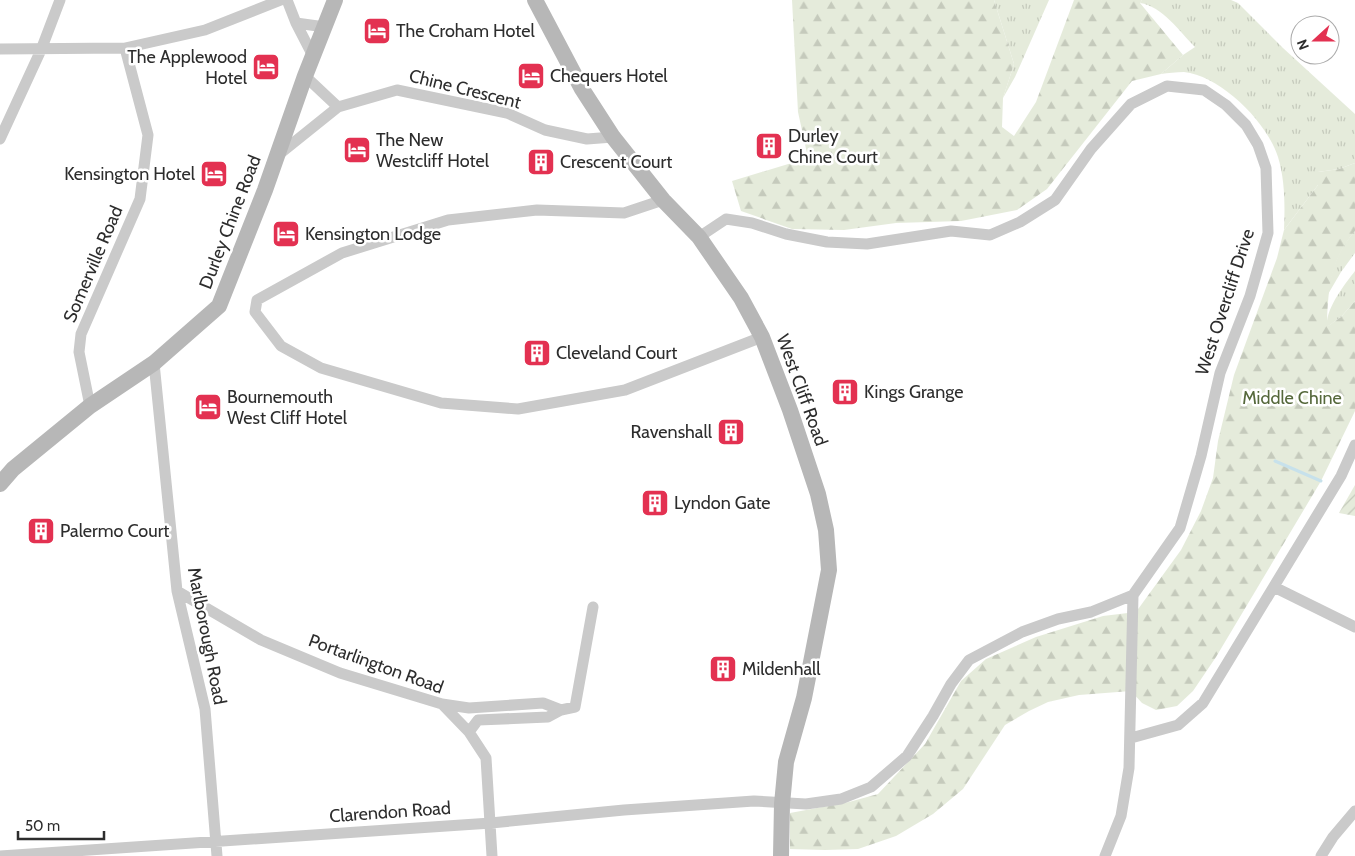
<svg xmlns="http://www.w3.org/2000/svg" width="1355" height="856" viewBox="0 0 1355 856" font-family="Cabin,sans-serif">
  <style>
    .grass { fill: url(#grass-tufts) }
    .forest { fill: url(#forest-firs) }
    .garden { fill: url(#garden-furrows) }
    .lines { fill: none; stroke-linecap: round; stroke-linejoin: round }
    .stream { stroke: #c7e1eb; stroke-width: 3 }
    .street { stroke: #cacaca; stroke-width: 11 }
    .secondary { stroke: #b7b7b7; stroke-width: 16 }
    .labels { text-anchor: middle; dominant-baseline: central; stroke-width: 5; stroke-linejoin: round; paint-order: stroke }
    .poi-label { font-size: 18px; fill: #2d2d2d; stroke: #fff; text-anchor: start }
    .street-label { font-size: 18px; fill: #2d2d2d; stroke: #fff }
    .park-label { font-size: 18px; fill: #55683b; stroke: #fff }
  </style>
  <defs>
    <pattern id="grass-tufts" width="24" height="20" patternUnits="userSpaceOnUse" patternTransform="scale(1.25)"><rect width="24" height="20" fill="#e5ebdb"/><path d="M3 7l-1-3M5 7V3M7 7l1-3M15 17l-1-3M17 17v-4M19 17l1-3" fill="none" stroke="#c5cabc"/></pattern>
    <pattern id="forest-firs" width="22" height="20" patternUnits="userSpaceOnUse" patternTransform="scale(1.25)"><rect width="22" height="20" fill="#e5ebdb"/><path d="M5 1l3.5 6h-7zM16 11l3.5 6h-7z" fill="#c5cabc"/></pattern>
    <pattern id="garden-furrows" width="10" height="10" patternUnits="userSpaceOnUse" patternTransform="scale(1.25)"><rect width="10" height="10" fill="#e5ebdb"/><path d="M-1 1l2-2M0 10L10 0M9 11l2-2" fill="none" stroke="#c5cabc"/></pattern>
  </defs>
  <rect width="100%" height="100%" fill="#fff"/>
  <!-- grass -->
  <path class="grass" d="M 994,0 L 1049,0 L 1015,77 L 1003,98 L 1014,64 Z
    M 1142,0 L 1231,0 L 1238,3 L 1283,48 L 1355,114 L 1355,163 L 1339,169 L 1318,172 L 1318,185 L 1284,230 C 1285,205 1285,180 1278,157 C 1267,122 1221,76 1184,72 C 1176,72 1168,73 1161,74 L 1183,55 L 1195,47 C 1180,32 1162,6 1140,3 Z
    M 1355,231 L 1355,253 L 1341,272 L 1327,296 C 1332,269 1337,251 1355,231 Z
    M 1355,271 L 1355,301 L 1341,317 L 1327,327 C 1325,309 1345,284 1355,271 Z"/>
  <!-- forest -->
  <path class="forest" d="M 792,0 L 994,0 L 1014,64 L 1003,98 L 1002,127 L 1014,136 L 1036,102 L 1074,0 L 1142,0 L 1140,3 L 1183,55 L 1161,74 L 1132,81 L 1047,189 L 1017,210 L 961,221 L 896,223 L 844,230 L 792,229 L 741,211 L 732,181 L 808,158 L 798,112 Z
    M 1355,163 L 1355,231 C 1331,259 1328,287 1327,323 L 1328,326 L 1341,317 L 1355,301 L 1355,411 L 1321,481 L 1216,657 L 1193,691 L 1177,706 L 1156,710 L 1142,703 L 1131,691 L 1079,695 L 1048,702 L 1029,711 L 1005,725 L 963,789 L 933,814 L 896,836 L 858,849 L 825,850 L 790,849 L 790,813 L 849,802 L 878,794 L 925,744 L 961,681 L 986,659 L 1036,637 L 1103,616 L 1136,612 L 1181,550 L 1201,511 L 1213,478 L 1218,441 L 1234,375 L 1277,258 L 1284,230 L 1318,185 L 1318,172 L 1339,169 Z"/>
  <!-- garden -->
  <path class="garden" d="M 1355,485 L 1355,516 L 1339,513 Z"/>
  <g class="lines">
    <!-- stream -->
    <path class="stream" d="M 1275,461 L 1321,481"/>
    <!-- street -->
    <path class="street" d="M 287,0 L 296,23 L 313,56
      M 296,23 L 325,27
      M 0,49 L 125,48 L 205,30 L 281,0
      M 305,76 L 338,107
      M 0,139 L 41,50 L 60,0
      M 277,156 L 338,107 L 397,90 L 507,113 L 545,130 L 587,139 L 613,137
      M 663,200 L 624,213 L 537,210 L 448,220 L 342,253 L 257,300 L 255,312 L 281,346 L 321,368 L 441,403 L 518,409 L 625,390 L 762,337
      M 154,363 L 177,591 L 205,709 L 217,856
      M 90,406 L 79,352 L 81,334 L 140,199 L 148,135 L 125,48
      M 1274,587 L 1355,627
      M 177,591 L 261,640 L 340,673 L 442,704 L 469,732 L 486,758 L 492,856
      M 442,704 L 469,708 L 543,703 L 561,710
      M 469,732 L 478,720 L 548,717 L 561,710 L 575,707 L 593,607
      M 1131,738 L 1178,725 L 1203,703 L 1341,476 L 1355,445
      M 0,856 L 491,823 L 624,810 L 754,801 L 806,804 L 841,799 L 871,787 L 907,756 L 933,716 L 951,684 L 969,660 L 1022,632 L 1058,619 L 1091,612 L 1133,595 L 1180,528 L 1201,456 L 1220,373 L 1250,296 L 1268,233 L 1266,168 L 1258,145 L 1246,125 L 1226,105 L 1204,90 L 1167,86 L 1131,104 L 1091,149 L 1055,200 L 1020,222 L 990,235 L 951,231 L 867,244 L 827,242 L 786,234 L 752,223 L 726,219 L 699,237
      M 1105,856 L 1121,816 L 1129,768 L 1133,595
      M 1321,856 L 1333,837 L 1355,811"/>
    <!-- secondary -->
    <path class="secondary" d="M 535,0 L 582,89 L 613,137 L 663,200 L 699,237 L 741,298 L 762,337 L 790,410 L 818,494 L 826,530 L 829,570 L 804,698 L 786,762 L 782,804 L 781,856
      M 0,484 L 13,469 L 90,406 L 154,363 L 219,306 L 265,190 L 305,76 L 335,0"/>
  </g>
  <!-- icons -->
  <defs>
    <g id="hotel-square" transform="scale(1.4375)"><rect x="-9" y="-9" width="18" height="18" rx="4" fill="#e33151" stroke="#fff"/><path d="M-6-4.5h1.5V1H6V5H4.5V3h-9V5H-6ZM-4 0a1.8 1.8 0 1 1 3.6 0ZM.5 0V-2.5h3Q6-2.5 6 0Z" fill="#fff"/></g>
    <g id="building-square" transform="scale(1.4375)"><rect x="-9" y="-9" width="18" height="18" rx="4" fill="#e33151" stroke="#fff"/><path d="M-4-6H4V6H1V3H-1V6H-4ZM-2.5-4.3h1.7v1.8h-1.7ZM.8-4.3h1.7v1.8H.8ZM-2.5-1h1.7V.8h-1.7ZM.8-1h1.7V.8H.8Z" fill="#fff"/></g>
  </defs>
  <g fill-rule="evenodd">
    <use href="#hotel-square" x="377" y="31"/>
    <use href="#hotel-square" x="266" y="67"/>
    <use href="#hotel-square" x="531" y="76"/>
    <use href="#building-square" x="769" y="146"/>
    <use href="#hotel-square" x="357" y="150"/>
    <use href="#building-square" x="541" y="162"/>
    <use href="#hotel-square" x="214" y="174"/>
    <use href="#hotel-square" x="286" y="234"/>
    <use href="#building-square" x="537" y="353"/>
    <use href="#building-square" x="845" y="392"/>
    <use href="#hotel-square" x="208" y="407"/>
    <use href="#building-square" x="731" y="432"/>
    <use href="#building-square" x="655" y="503"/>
    <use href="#building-square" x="41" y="531"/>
    <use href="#building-square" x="723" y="669"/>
  </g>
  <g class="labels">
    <!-- poi labels -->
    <g class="poi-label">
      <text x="396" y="31">The Croham Hotel</text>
      <text x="247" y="57" text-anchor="end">The Applewood<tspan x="247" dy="21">Hotel</tspan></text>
      <text x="550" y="76">Chequers Hotel</text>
      <text x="788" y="136">Durley<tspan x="788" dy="21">Chine Court</tspan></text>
      <text x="376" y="140">The New<tspan x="376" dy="21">Westcliff Hotel</tspan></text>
      <text x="560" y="162">Crescent Court</text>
      <text x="195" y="174" text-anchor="end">Kensington Hotel</text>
      <text x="305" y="234">Kensington Lodge</text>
      <text x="556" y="353">Cleveland Court</text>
      <text x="864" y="392">Kings Grange</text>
      <text x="227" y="397">Bournemouth<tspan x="227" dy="21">West Cliff Hotel</tspan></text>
      <text x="712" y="432" text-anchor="end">Ravenshall</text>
      <text x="674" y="503">Lyndon Gate</text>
      <text x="60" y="531">Palermo Court</text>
      <text x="742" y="669">Mildenhall</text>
    </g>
    <!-- street labels -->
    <g class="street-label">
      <text transform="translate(465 89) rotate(14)">Chine Crescent</text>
      <text transform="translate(230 222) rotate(-69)">Durley Chine Road</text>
      <text transform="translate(93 264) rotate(-67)">Somerville Road</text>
      <text transform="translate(1225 302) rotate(-72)">West Overcliff Drive</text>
      <text transform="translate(802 390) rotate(70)">West Cliff Road</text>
      <text transform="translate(207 636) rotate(79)">Marlborough Road</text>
      <text transform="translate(376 664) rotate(20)">Portarlington Road</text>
      <text transform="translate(390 812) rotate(-4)">Clarendon Road</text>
    </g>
    <!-- park labels -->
    <g class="park-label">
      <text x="1292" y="398">Middle Chine</text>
    </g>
  </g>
  <!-- north arrow -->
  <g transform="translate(1315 40) rotate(249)"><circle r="24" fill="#ffffff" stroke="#ababab"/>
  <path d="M0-4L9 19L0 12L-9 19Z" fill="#e33151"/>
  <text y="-8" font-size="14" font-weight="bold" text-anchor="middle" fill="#2d2d2d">N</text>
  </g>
  <!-- scale -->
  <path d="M18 831v8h86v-8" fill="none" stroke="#2d2d2d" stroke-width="2.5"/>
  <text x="25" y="831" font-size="15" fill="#2d2d2d" stroke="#ffffff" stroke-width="4" paint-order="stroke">50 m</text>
</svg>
